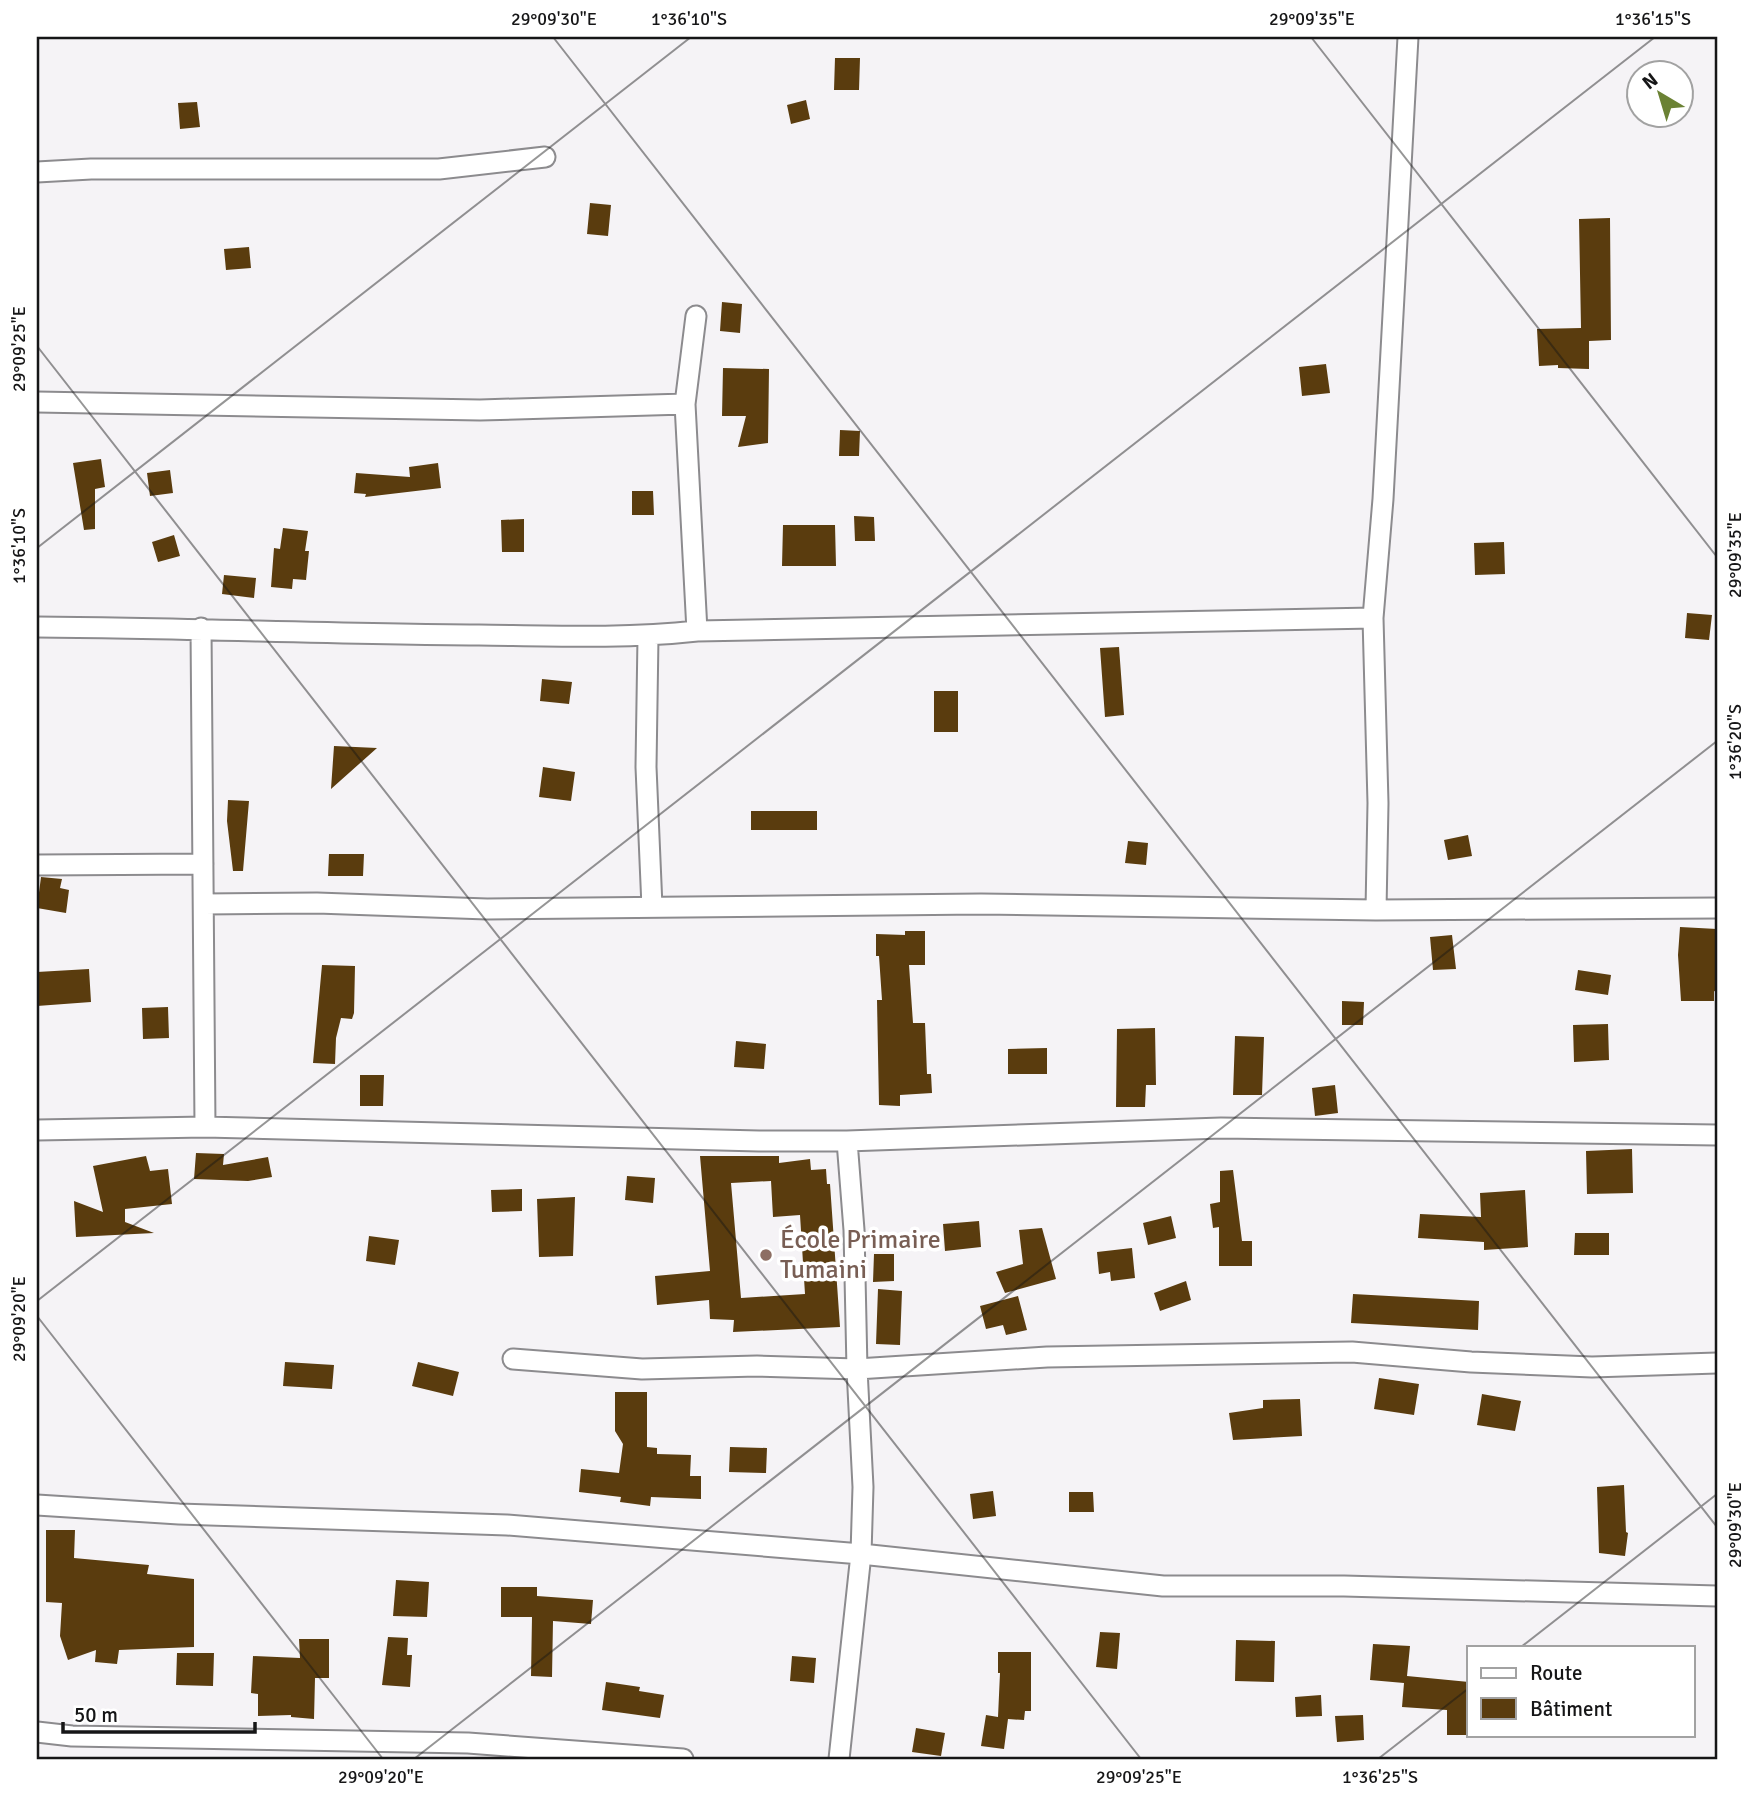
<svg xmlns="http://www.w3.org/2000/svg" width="1754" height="1796" viewBox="0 0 1754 1796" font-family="Signika,sans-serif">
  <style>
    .building { fill: #5a3c0e; fill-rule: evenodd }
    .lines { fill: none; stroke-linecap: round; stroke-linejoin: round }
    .street-casing { stroke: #8c8b8e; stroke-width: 23 }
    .street { stroke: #fff; stroke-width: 19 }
    .ticks { fill: none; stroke: #161617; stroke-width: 2; stroke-opacity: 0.45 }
    .education-dot { fill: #8d6e63; stroke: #fff; stroke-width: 2.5 }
    .labels { text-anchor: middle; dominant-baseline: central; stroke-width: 7; stroke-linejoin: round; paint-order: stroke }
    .education-label { font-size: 26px; fill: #785e54; stroke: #fff; text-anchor: start }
    .neatline { fill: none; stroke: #161617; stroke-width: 2.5 }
    .ticks-label { font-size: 18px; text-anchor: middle; fill: #161617 }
  </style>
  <rect width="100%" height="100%" fill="#f5f3f6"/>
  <!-- building -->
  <path class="building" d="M 835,58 L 860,58 L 859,90 L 834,90 Z
    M 806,100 L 810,119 L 791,124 L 787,105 Z
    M 197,102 L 200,127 L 180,129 L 178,103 Z
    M 590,203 L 611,205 L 608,236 L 587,234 Z
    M 1610,218 L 1611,340 L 1589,341 L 1589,369 L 1558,368 L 1558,365 L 1539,366 L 1537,329 L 1581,328 L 1579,219 Z
    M 249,247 L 251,268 L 226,270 L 224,249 Z
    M 722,302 L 742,304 L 740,333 L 720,331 Z
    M 1326,364 L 1330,393 L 1302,396 L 1299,367 Z
    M 723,368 L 769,369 L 768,443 L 738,447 L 746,416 L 722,416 Z
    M 840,430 L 860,431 L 859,456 L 839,456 Z
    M 101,459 L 105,487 L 95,489 L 95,529 L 84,530 L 73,463 Z
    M 438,463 L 441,488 L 365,497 L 366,494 L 354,493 L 356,473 L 410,477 L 409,467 Z
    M 170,470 L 173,493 L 150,496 L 147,473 Z
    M 632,491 L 653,491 L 654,515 L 632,515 Z
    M 854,516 L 874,517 L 875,541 L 855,541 Z
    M 524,519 L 524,552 L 502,552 L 501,520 Z
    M 783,525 L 835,525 L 836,566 L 782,566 Z
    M 283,528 L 308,531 L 305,551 L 309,551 L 306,580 L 293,579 L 292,589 L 271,587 L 274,548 L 280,549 Z
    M 174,535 L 180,556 L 158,562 L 152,542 Z
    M 1504,542 L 1505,574 L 1475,575 L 1474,543 Z
    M 224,575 L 256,578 L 254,598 L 222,594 Z
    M 1687,613 L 1712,615 L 1709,640 L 1685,638 Z
    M 1119,647 L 1124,715 L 1105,717 L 1100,648 Z
    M 542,679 L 572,682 L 569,704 L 540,701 Z
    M 934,691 L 958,691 L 958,732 L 934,732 Z
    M 334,746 L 377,748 L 331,789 Z
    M 543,767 L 575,772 L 571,801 L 539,797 Z
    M 228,800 L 249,801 L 243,871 L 233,871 L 227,821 Z
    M 751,811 L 817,811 L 817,830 L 751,830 Z
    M 1468,835 L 1472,856 L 1448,860 L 1444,840 Z
    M 1128,841 L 1148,843 L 1146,865 L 1125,863 Z
    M 329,854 L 364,854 L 363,876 L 328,876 Z
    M 41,877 L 62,879 L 60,888 L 69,890 L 66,913 L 37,908 Z
    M 1680,927 L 1717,929 L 1717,992 L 1714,991 L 1714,1001 L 1681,1001 L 1678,955 Z
    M 905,931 L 925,931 L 925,965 L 909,965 L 913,1023 L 925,1023 L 927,1074 L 931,1074 L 932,1093 L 900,1095 L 900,1106 L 879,1105 L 877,1000 L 882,1000 L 879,956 L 876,956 L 876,934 L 905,935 Z
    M 1452,935 L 1456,969 L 1433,970 L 1430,937 Z
    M 322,965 L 355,966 L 354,1013 L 352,1019 L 341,1018 L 336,1038 L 335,1064 L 313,1063 Z
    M 89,969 L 91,1002 L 37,1006 L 37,972 Z
    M 1578,970 L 1611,975 L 1608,995 L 1575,990 Z
    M 1342,1001 L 1364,1002 L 1363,1025 L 1342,1025 Z
    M 168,1007 L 169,1038 L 143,1039 L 142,1008 Z
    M 1608,1024 L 1609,1060 L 1574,1062 L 1573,1025 Z
    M 1155,1028 L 1156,1085 L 1146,1085 L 1145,1107 L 1116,1107 L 1117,1029 Z
    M 1235,1036 L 1264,1037 L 1262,1095 L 1233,1095 Z
    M 736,1041 L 766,1044 L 764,1069 L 734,1067 Z
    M 1047,1048 L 1047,1074 L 1008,1074 L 1008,1049 Z
    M 360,1075 L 384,1075 L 383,1106 L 360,1106 Z
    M 1335,1085 L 1338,1113 L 1315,1116 L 1312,1088 Z
    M 1632,1149 L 1633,1193 L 1587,1194 L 1586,1151 Z
    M 196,1153 L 224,1154 L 223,1165 L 268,1157 L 272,1177 L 248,1181 L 194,1179 Z
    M 146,1156 L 150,1171 L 168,1169 L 172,1204 L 125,1209 L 125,1222 L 154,1233 L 76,1237 L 74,1201 L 103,1212 L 93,1166 Z
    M 700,1156 L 779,1156 L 779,1163 L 810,1159 L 811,1170 L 826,1169 L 827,1184 L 830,1184 L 840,1327 L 733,1332 L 734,1320 L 710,1319 L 709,1300 L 657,1305 L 655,1276 L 710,1271 ZM 771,1181 L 773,1217 L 800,1215 L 805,1294 L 741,1298 L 731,1183 Z
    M 1233,1170 L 1242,1241 L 1252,1241 L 1252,1266 L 1219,1266 L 1219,1227 L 1213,1228 L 1210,1204 L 1220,1202 L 1220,1171 Z
    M 627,1176 L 655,1178 L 653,1203 L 625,1200 Z
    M 522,1189 L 522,1211 L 492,1212 L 491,1190 Z
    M 1525,1190 L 1528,1247 L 1484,1250 L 1484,1242 L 1418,1238 L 1420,1214 L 1481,1217 L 1480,1193 Z
    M 575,1197 L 573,1256 L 539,1257 L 537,1199 Z
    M 1171,1216 L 1176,1238 L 1148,1245 L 1143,1223 Z
    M 979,1221 L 981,1247 L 945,1251 L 943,1224 Z
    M 1042,1228 L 1056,1279 L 1005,1293 L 996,1272 L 1023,1264 L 1019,1230 Z
    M 1575,1233 L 1609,1233 L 1609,1255 L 1574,1255 Z
    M 369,1236 L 399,1240 L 395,1265 L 366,1261 Z
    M 1132,1248 L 1135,1278 L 1111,1281 L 1110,1272 L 1099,1274 L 1097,1252 Z
    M 874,1254 L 894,1254 L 894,1281 L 873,1282 Z
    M 1186,1281 L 1191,1300 L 1160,1311 L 1154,1293 Z
    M 878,1289 L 902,1291 L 900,1345 L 876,1344 Z
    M 1353,1294 L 1479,1301 L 1478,1330 L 1351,1323 Z
    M 1018,1296 L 1027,1330 L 1006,1335 L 1003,1325 L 986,1329 L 980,1306 Z
    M 285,1362 L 334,1365 L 332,1389 L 283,1386 Z
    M 418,1362 L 459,1372 L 453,1396 L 412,1386 Z
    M 1379,1378 L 1419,1384 L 1414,1415 L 1374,1409 Z
    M 615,1392 L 647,1392 L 647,1447 L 657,1448 L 657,1454 L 691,1455 L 690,1476 L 701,1476 L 701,1499 L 651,1497 L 650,1506 L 620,1502 L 621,1497 L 579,1492 L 581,1469 L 619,1473 L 623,1444 L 615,1431 Z
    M 1482,1394 L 1521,1401 L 1515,1431 L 1477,1425 Z
    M 1300,1399 L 1302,1436 L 1233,1440 L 1229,1413 L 1263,1408 L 1263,1400 Z
    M 730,1447 L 767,1448 L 766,1473 L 729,1472 Z
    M 1624,1485 L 1626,1532 L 1628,1533 L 1625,1556 L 1599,1553 L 1597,1487 Z
    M 993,1491 L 996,1516 L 973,1519 L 970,1494 Z
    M 1069,1492 L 1093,1492 L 1094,1512 L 1069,1512 Z
    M 46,1530 L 75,1530 L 74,1558 L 149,1565 L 147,1574 L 194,1579 L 194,1647 L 119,1650 L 117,1664 L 95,1662 L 96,1650 L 68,1660 L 60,1636 L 62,1603 L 46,1602 Z
    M 396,1580 L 429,1582 L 427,1617 L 393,1616 Z
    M 501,1587 L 537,1587 L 537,1596 L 593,1600 L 591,1624 L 553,1621 L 552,1677 L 531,1676 L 532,1617 L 501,1617 Z
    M 1100,1632 L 1120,1633 L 1117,1669 L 1096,1667 Z
    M 388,1637 L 408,1638 L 407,1655 L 412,1655 L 410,1687 L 382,1685 Z
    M 299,1639 L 329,1639 L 329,1678 L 315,1678 L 314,1719 L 291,1717 L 291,1715 L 258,1716 L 258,1694 L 251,1693 L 253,1656 L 300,1658 Z
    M 1236,1640 L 1275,1641 L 1274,1682 L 1235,1681 Z
    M 1373,1644 L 1410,1646 L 1407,1676 L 1469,1682 L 1469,1735 L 1447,1735 L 1447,1710 L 1402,1707 L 1404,1683 L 1370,1680 Z
    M 998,1652 L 1031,1652 L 1031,1711 L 1025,1711 L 1024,1720 L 1008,1719 L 1004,1749 L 981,1746 L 986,1715 L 998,1717 L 1000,1673 L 998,1673 Z
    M 177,1653 L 214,1653 L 213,1686 L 176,1685 Z
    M 792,1656 L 816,1658 L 814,1683 L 790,1681 Z
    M 606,1682 L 640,1687 L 639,1691 L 664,1695 L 660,1718 L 602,1710 Z
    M 1321,1695 L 1322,1716 L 1296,1717 L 1295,1697 Z
    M 1363,1715 L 1364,1740 L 1337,1742 L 1335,1716 Z
    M 916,1728 L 945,1733 L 941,1756 L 912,1752 Z"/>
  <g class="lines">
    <!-- street casing -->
    <g class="street-casing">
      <path id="street" d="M 37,172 L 91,169 L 439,169 L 545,157
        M 696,316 L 685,404 L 697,631
        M 37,402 L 480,410 L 685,404
        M 37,627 C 184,628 332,634 479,635 C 552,636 625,639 697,631 L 1373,618
        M 201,628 L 205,1127
        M 648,637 L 646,767 L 652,907
        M 37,865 L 203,864
        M 204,904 L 317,903 L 487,909 L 981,904 L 1376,910 L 1717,908
        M 1376,910 L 1378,803 L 1373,618 L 1383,499 L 1408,37
        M 37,1130 L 205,1127 L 759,1141 L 847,1141 L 1221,1128 L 1717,1135
        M 513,1359 L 642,1369 L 757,1366 L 857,1369 L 1047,1357 L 1352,1352 L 1471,1362 L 1592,1367 L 1717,1363
        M 37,1505 L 179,1514 L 507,1525 L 861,1554 L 1163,1586 L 1344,1586 L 1717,1596
        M 37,1732 L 72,1736 L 468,1743 L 683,1759
        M 839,1759 L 861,1554 L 863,1487 L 857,1369 L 854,1230 L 847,1141"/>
    </g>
    <!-- street -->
    <use href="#street" class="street"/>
  </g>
  <!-- ticks -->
  <path class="ticks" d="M 553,37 L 1717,1527M 1311,37 L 1717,557M 37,346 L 1141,1759M 37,548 L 691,37M 37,1301 L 1655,37M 37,1316 L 383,1759M 1521,1647 L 1717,1494M 414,1759 L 1717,741M 1378,1759 L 1469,1688"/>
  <!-- markers -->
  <circle class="education-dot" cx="766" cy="1255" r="7"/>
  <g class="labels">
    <!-- education labels -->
    <g class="education-label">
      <text x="780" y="1240">École Primaire<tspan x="780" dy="30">Tumaini</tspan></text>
    </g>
  </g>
  <!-- border -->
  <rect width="1754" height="1796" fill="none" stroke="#ffffff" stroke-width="77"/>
  <!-- legend -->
  <rect x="1467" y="1646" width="228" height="91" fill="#ffffff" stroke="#a2a2a2" stroke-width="2"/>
  <rect x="1481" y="1668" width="35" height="10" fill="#ffffff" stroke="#a2a2a2" stroke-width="2"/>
  <text x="1530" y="1680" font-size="21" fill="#161617">Route</text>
  <rect x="1481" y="1698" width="35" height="21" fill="#5a3c0e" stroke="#a2a2a2" stroke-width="2"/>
  <text x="1530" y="1716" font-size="21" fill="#161617">Bâtiment</text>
  <!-- north arrow -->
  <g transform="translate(1660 94) rotate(322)"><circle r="33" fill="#ffffff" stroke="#a2a2a2" stroke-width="2"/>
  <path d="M0-5L12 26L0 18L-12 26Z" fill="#6b8234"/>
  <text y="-10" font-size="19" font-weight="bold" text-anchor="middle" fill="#161617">N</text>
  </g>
  <!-- scale -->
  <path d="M63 1722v10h192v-10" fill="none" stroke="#161617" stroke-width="3.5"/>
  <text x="74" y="1722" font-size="21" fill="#161617" stroke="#ffffff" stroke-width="5" paint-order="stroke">50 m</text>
  <rect x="38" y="38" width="1678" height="1720" class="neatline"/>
  <g class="ticks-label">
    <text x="554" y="25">29°09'30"E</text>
    <text x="689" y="25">1°36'10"S</text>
    <text x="1312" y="25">29°09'35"E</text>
    <text x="1653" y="25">1°36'15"S</text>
    <text transform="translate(19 349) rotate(-90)" y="6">29°09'25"E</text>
    <text transform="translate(19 546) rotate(-90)" y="6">1°36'10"S</text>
    <text transform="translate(1735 555) rotate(-90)" y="6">29°09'35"E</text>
    <text transform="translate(1735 742) rotate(-90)" y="6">1°36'20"S</text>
    <text transform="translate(19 1319) rotate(-90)" y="6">29°09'20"E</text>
    <text transform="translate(1735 1525) rotate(-90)" y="6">29°09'30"E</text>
    <text x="381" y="1783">29°09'20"E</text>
    <text x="1139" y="1783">29°09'25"E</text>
    <text x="1380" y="1783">1°36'25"S</text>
  </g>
</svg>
